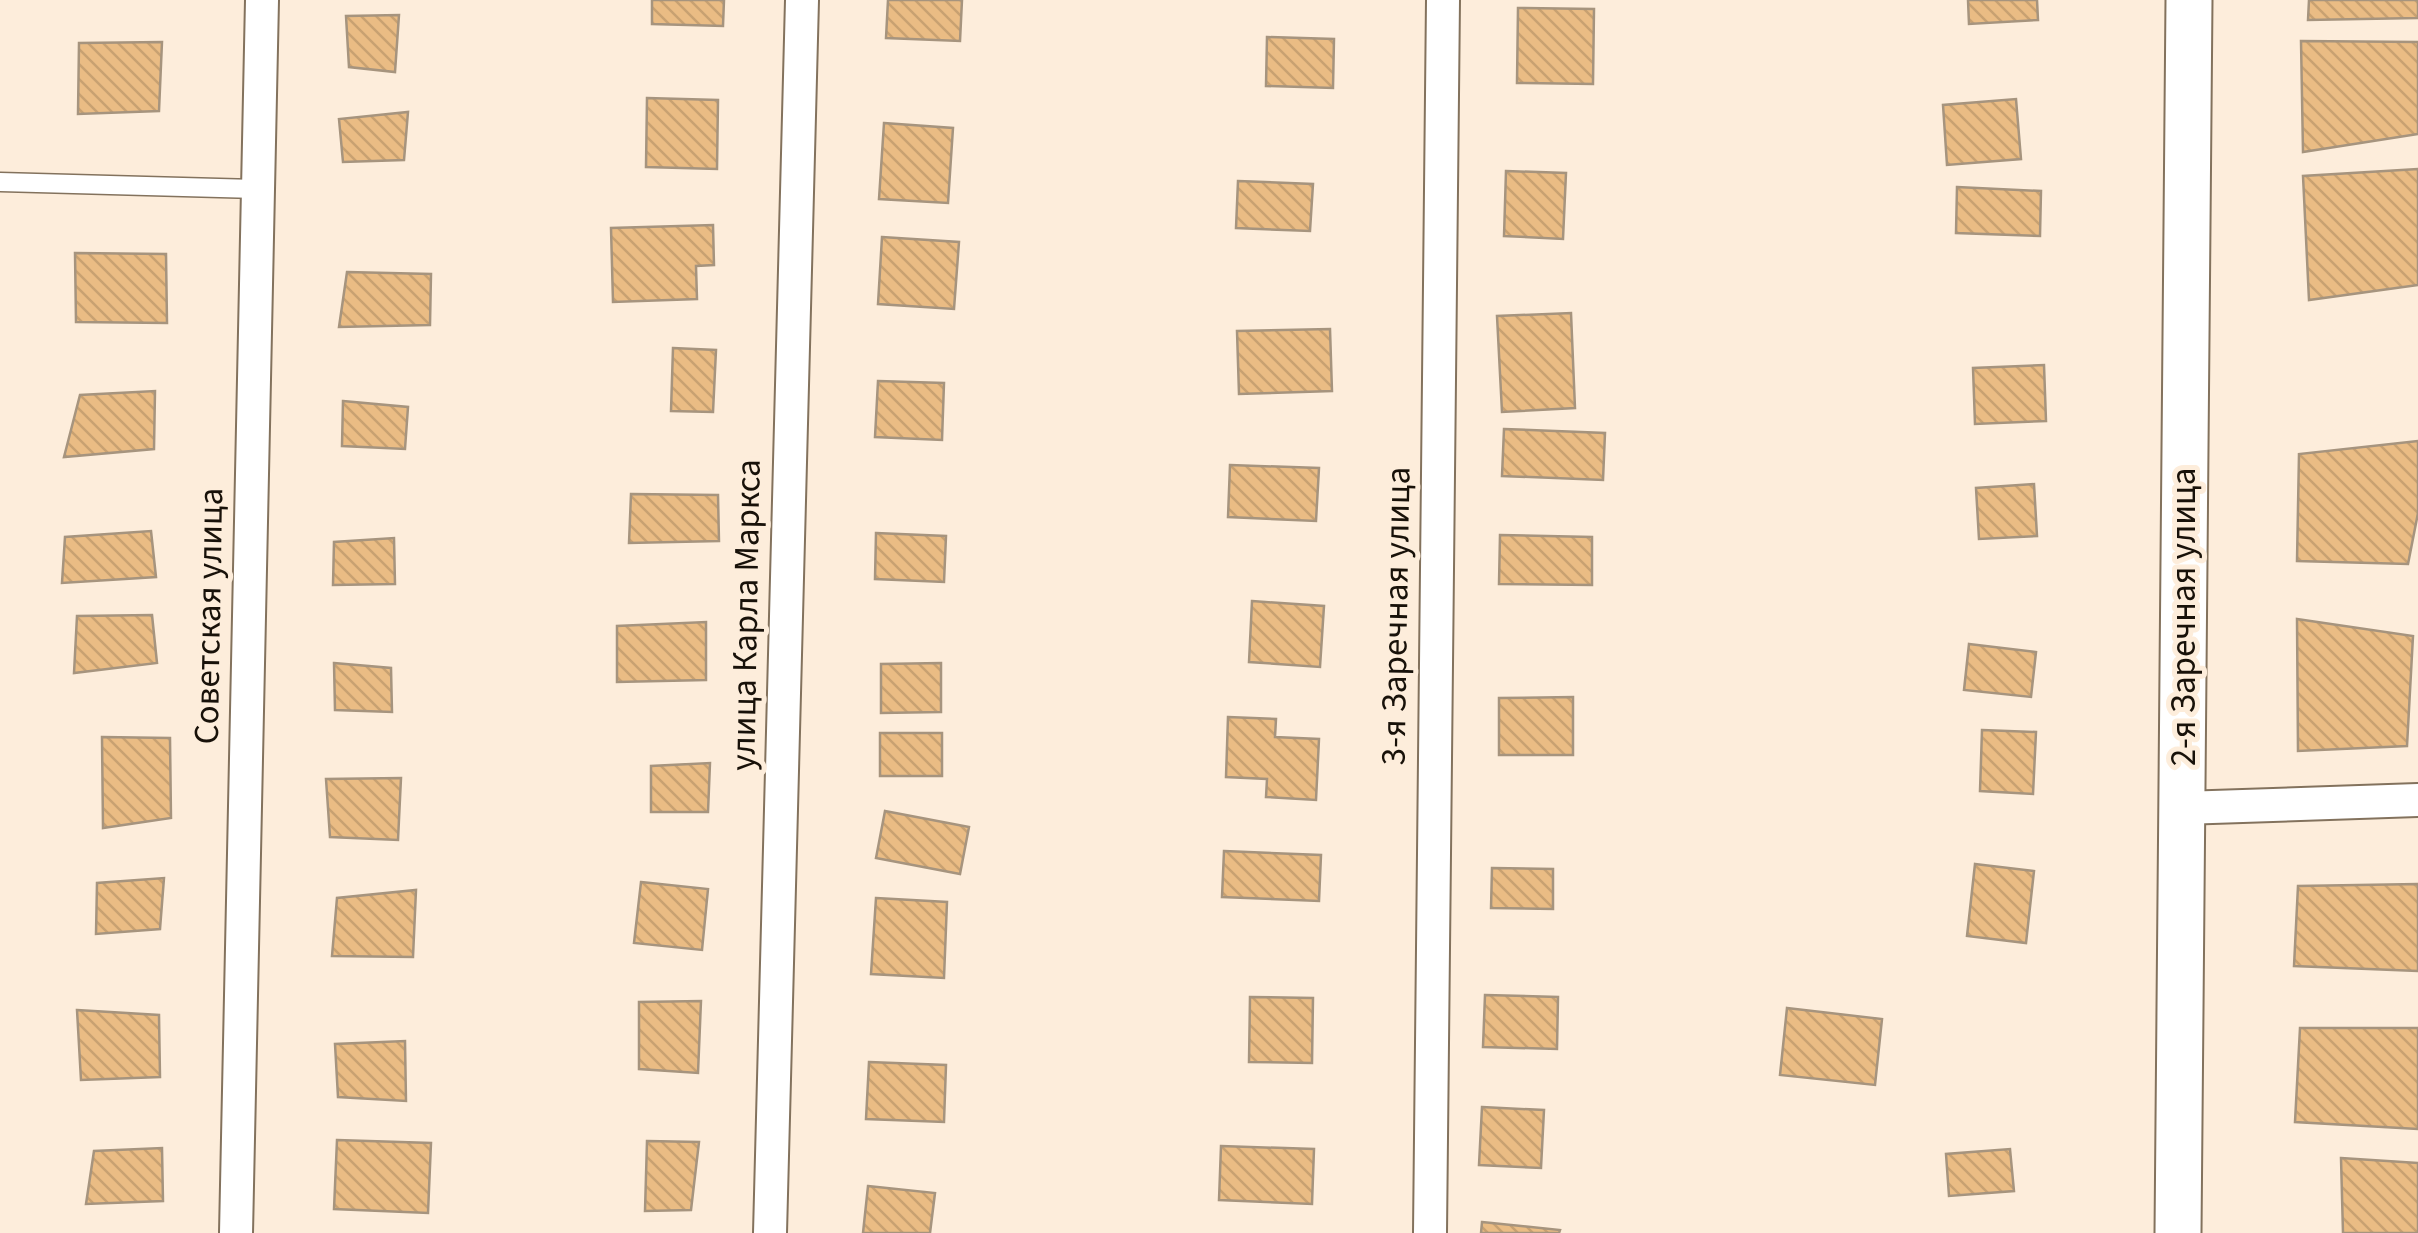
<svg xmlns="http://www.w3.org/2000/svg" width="2418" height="1233" viewBox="0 0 2418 1233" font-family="'Source Sans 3',sans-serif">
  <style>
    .building { fill: url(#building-back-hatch); stroke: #a6947e; stroke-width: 2.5 }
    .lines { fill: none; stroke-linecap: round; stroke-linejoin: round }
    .service-casing { stroke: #83725d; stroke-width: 21 }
    .minor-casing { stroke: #83725d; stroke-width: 36 }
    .secondary-casing { stroke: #83725d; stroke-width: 49 }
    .service { stroke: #fff; stroke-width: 18 }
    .minor { stroke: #fff; stroke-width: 32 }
    .secondary { stroke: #fff; stroke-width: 45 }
    .labels { text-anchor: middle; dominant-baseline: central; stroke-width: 10; stroke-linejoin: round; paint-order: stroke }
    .street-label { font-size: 35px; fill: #181109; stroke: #fdeddb }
  </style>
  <defs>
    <pattern id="building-back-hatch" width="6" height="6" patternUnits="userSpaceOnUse" patternTransform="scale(2.5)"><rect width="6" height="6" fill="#eabc84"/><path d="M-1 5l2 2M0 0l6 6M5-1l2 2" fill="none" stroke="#c8a171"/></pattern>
  </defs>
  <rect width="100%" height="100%" fill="#fdeddb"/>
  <!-- building -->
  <path class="building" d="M 652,0 L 724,0 L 723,26 L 652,24 Z
    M 888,0 L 962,0 L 960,41 L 886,38 Z
    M 1968,0 L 2037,0 L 2038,20 L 1969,24 Z
    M 2309,0 L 2418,0 L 2418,18 L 2308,20 Z
    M 1518,8 L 1594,9 L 1593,84 L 1517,83 Z
    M 399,15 L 395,72 L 349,67 L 346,16 Z
    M 1267,37 L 1334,39 L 1333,88 L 1266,86 Z
    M 2301,41 L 2418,42 L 2418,134 L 2303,152 Z
    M 162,42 L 159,111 L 78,114 L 79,43 Z
    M 647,98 L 718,100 L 717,169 L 646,167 Z
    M 2016,99 L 2021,159 L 1947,165 L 1943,105 Z
    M 408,112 L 404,160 L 343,162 L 339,119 Z
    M 884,123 L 953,128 L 948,203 L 879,199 Z
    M 2418,169 L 2418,285 L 2309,300 L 2303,176 Z
    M 1506,171 L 1566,173 L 1563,239 L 1504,236 Z
    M 1238,181 L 1313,184 L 1310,231 L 1236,228 Z
    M 1957,187 L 2041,191 L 2040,236 L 1956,233 Z
    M 713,225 L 714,265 L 696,266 L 697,299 L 613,302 L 611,228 Z
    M 882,237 L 959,242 L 954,309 L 878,304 Z
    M 75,253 L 166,254 L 167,323 L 76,322 Z
    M 347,272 L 431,274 L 430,325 L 339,327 Z
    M 1571,313 L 1575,408 L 1502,412 L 1497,316 Z
    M 1330,329 L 1332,391 L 1239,394 L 1237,331 Z
    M 673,348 L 716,350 L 713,412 L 671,411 Z
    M 2044,365 L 2046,421 L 1975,424 L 1973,368 Z
    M 878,381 L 944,383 L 942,440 L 875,437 Z
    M 155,391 L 154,449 L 64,457 L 80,395 Z
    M 343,401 L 408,407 L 405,449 L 342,446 Z
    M 1504,429 L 1605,433 L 1603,480 L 1502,476 Z
    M 2418,441 L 2418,513 L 2408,564 L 2297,561 L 2299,454 Z
    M 1230,465 L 1319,468 L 1316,521 L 1228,517 Z
    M 2034,484 L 2037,536 L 1979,539 L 1976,488 Z
    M 631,494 L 718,495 L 719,541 L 629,543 Z
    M 151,531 L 156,577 L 62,583 L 65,537 Z
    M 876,533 L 946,536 L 944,582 L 875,579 Z
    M 1500,535 L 1592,537 L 1592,585 L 1499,584 Z
    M 394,538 L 395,584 L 333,585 L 334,542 Z
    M 1252,601 L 1324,606 L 1320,667 L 1249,662 Z
    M 152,615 L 157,663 L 74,673 L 77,616 Z
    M 2297,619 L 2413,636 L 2407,746 L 2298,751 Z
    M 706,622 L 706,680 L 617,682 L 617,626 Z
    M 1969,644 L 2036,652 L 2031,697 L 1964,690 Z
    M 334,663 L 391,668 L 392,712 L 335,710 Z
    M 941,663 L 941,712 L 881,713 L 881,664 Z
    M 1573,697 L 1573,755 L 1499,755 L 1499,698 Z
    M 1228,717 L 1276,719 L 1275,737 L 1319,739 L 1316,800 L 1266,797 L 1267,779 L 1226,777 Z
    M 1982,730 L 2036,732 L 2033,794 L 1980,791 Z
    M 880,733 L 942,733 L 942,776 L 880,776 Z
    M 102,737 L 170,738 L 171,818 L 103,828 Z
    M 710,763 L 708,812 L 651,812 L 651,766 Z
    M 401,778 L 398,840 L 330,837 L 326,779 Z
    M 885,811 L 969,827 L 960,874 L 876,858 Z
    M 1224,851 L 1321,855 L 1319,901 L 1222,897 Z
    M 1975,864 L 2034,871 L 2026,943 L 1967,936 Z
    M 1492,868 L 1553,869 L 1553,909 L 1491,908 Z
    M 164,878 L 160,929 L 96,934 L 97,883 Z
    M 641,882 L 708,889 L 702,950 L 634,943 Z
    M 2418,884 L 2418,971 L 2294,966 L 2298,886 Z
    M 416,890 L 413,957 L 332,956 L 337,898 Z
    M 876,898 L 947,902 L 944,978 L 871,974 Z
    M 1485,995 L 1558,997 L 1557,1049 L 1483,1047 Z
    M 1250,997 L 1313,998 L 1312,1063 L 1249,1062 Z
    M 701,1001 L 698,1073 L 639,1069 L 639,1002 Z
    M 1787,1008 L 1882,1019 L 1875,1085 L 1780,1075 Z
    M 77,1010 L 159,1015 L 160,1077 L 81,1080 Z
    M 2300,1028 L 2418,1028 L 2418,1129 L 2295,1122 Z
    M 405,1041 L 406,1101 L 338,1097 L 335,1044 Z
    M 869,1062 L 946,1065 L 944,1122 L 866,1119 Z
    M 1482,1107 L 1544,1110 L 1541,1168 L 1479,1165 Z
    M 337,1140 L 431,1143 L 428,1213 L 334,1209 Z
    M 647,1141 L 699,1142 L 691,1210 L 645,1211 Z
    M 1221,1146 L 1314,1149 L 1312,1204 L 1219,1200 Z
    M 162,1148 L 163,1201 L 86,1204 L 94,1151 Z
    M 2010,1149 L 2014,1191 L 1949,1196 L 1946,1154 Z
    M 2341,1158 L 2418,1163 L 2418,1233 L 2343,1233 Z
    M 868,1186 L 935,1193 L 930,1233 L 863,1233 Z
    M 1482,1222 L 1560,1230 L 1559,1233 L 1481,1233 Z"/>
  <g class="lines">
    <!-- service casing -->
    <g class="service-casing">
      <path id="service" d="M 0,182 L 258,189"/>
    </g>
    <!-- minor casing -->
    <g class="minor-casing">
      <path id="minor" d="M 2182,808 L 2418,800
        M 236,1233 L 262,0
        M 770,1233 L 802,0
        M 1430,1233 L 1443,0"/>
    </g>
    <!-- secondary casing -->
    <g class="secondary-casing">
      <path id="secondary" d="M 2178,1233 L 2189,0"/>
    </g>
    <!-- service -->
    <use href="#service" class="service"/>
    <!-- minor -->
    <use href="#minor" class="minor"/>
    <!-- secondary -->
    <use href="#secondary" class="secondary"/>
  </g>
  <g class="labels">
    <!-- street labels -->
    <g class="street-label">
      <text transform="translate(746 615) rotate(-89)">улица Карла Маркса</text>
      <text transform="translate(209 616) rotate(-89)">Советская улица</text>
      <text transform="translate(1396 616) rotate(-89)">3-я Заречная улица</text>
      <text transform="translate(2184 617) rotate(-90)">2-я Заречная улица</text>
    </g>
  </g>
</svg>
